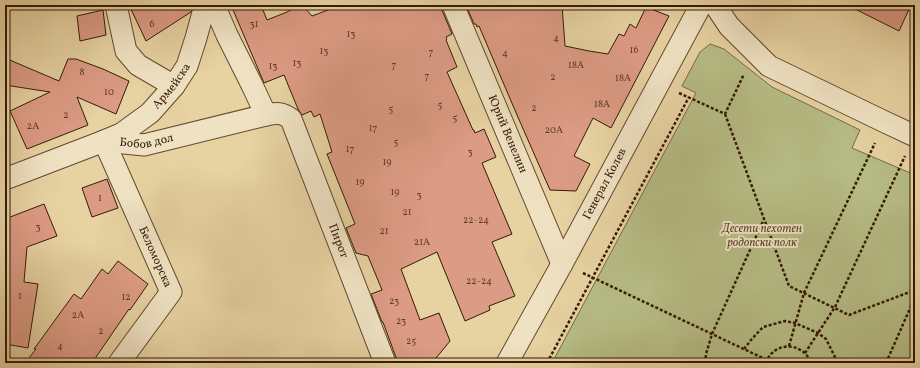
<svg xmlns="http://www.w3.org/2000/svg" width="920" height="368" viewBox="0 0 920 368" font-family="Vollkorn,serif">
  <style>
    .green { fill: #b6bb84; stroke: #766a45 }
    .building { fill: #dc9b84; stroke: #351a06 }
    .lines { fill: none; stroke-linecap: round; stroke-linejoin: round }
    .street-casing { stroke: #62482d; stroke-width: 23 }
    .path { stroke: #351a06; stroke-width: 2.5; stroke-dasharray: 3 2; stroke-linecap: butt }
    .street { stroke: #efe2c3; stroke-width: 21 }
    .labels { text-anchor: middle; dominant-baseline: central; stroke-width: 4; stroke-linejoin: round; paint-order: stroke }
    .number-label { font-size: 10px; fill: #5f3a26 }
    .street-label { font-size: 12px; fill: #351a06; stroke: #efe2c3 }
    .park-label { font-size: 12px; font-style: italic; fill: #5c4a2c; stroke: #efe2c3 }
  </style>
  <rect width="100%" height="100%" fill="#e7d2a2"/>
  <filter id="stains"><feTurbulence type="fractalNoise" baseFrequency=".005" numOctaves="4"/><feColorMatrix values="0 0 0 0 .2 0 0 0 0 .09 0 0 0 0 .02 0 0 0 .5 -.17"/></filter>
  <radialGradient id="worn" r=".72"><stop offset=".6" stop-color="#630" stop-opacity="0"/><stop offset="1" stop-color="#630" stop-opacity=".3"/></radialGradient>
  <!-- green -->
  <path class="green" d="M 710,44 L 724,49 L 772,87 L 860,130 L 852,148 L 915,175 L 915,363 L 552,363 L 696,93 L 682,86 L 700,52 Z"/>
  <!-- building -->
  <path class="building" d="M 129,5 L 193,5 L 191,12 L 146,41 Z
    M 231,5 L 261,5 L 267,20 L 287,12 L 300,5 L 302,5 L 312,16 L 341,5 L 441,5 L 442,10 L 452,34 L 446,37 L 447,39 L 446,40 L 457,67 L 447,72 L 473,130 L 474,130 L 475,133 L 484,129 L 496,157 L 482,163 L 512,234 L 492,242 L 515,296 L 489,306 L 490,310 L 465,321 L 437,252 L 401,269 L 420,320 L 439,313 L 450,341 L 432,363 L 398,363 L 383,322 L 382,322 L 371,294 L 382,290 L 368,256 L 356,253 L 346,228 L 355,224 L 327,154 L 332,152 L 320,114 L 314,117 L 311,111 L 302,115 L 298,109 L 284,75 L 264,83 Z
    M 466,5 L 562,5 L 565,46 L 589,51 L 608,54 L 619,34 L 624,36 L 630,24 L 636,28 L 646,7 L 669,16 L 611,128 L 593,118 L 574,156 L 590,164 L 576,191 L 550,190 L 517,115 L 479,26 L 477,27 L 476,24 L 474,24 Z
    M 847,5 L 911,5 L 899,31 Z
    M 103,10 L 106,35 L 80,41 L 77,16 Z
    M 5,58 L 59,81 L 68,59 L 76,59 L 103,69 L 129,81 L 116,114 L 77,97 L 88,125 L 27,149 L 10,111 L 50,92 L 5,85 Z
    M 107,179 L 118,208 L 92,217 L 82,188 Z
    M 44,204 L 57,236 L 27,247 L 24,282 L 38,284 L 28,348 L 5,344 L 5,219 Z
    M 118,261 L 148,284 L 130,310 L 129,309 L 92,363 L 25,363 L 36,349 L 34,349 L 74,294 L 81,299 L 102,269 L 108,274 Z"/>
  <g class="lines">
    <!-- street casing -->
    <g class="street-casing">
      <g id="street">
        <path d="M 116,5 L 126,51 L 138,65 L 174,86"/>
        <path d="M 214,5 L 227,35 L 252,85 L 266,115"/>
        <path id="s1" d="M 453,5 L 562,264"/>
        <path d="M 715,5 L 729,26 L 769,66 L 885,122 L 915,136"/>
        <path id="s2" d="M 5,179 L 104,141 L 144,145 L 266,115 C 277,113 281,112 291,119 L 385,363"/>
        <path id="s3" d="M 119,363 L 171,292 L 104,141 L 121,134 L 150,113 L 174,86 L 187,66 L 196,38 L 205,5"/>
        <path id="s4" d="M 507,363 L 562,264 L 701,5"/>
      </g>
    </g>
    <!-- path -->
    <path class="path" d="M 679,93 L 725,114 L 744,74
      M 725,114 L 789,286 L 849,315 L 915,290
      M 583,273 L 767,360
      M 789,346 L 804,293 L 875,143
      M 744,349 L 751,340 L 763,327 L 785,321 L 795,323 L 818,333 L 826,339 L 836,359 L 836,363
      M 805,353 L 835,307 L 905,156
      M 547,363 L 689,97
      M 705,363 L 706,354 L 712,334 L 764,219
      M 766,363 C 773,341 803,341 811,363
      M 886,363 L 915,297"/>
    <!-- street -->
    <use href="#street" class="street"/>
  </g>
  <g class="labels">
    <!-- number labels -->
    <g class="number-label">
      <text x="152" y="24">6</text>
      <text x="254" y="24">31</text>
      <text x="351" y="34">13</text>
      <text x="556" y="38">4</text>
      <text x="634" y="50">16</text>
      <text x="324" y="51">13</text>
      <text x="431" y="52">7</text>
      <text x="505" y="53">4</text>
      <text x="297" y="63">13</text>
      <text x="394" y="65">7</text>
      <text x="576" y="65">18А</text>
      <text x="273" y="66">13</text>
      <text x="82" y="72">8</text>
      <text x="427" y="76">7</text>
      <text x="553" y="77">2</text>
      <text x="623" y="78">18А</text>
      <text x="109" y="92">10</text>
      <text x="602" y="104">18А</text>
      <text x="440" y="105">5</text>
      <text x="534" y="108">2</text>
      <text x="391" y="109">5</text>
      <text x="66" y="115">2</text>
      <text x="455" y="118">5</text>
      <text x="33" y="126">2А</text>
      <text x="373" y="128">17</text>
      <text x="554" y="130">20А</text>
      <text x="396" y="142">5</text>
      <text x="350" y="149">17</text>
      <text x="470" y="152">3</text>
      <text x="387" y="162">19</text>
      <text x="360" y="182">19</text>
      <text x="395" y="192">19</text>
      <text x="419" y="195">3</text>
      <text x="100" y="198">1</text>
      <text x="407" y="212">21</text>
      <text x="476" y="220">22-24</text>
      <text x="38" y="227">3</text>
      <text x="384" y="231">21</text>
      <text x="422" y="242">21А</text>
      <text x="479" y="281">22-24</text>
      <text x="20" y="296">1</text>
      <text x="126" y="297">12</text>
      <text x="394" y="301">23</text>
      <text x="78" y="315">2А</text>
      <text x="401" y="321">23</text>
      <text x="101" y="331">2</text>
      <text x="411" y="341">25</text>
      <text x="60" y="346">4</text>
    </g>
    <!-- street labels -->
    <g class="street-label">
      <text stroke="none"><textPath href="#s3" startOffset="342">Армейска</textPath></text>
      <text stroke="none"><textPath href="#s1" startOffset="140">Юрий Венелин</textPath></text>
      <text stroke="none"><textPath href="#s2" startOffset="149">Бобов дол</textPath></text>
      <text stroke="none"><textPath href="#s4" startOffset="204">Генерал Колев</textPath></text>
      <text stroke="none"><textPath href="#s2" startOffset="429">Пирот</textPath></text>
      <text transform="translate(155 257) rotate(66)">Беломорска</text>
    </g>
    <!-- park labels -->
    <g class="park-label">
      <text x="762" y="229">Десети пехотен<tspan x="762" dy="14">родопски полк</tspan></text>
    </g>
  </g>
  <!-- margin -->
  <rect width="920" height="368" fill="none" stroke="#e7d2a2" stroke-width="20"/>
  <rect x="6" y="6" width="908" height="356" fill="none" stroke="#351a06" stroke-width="2"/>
  <rect x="10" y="10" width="900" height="348" fill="none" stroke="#351a06"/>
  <rect width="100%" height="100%" filter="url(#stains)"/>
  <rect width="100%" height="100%" fill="url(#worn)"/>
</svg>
